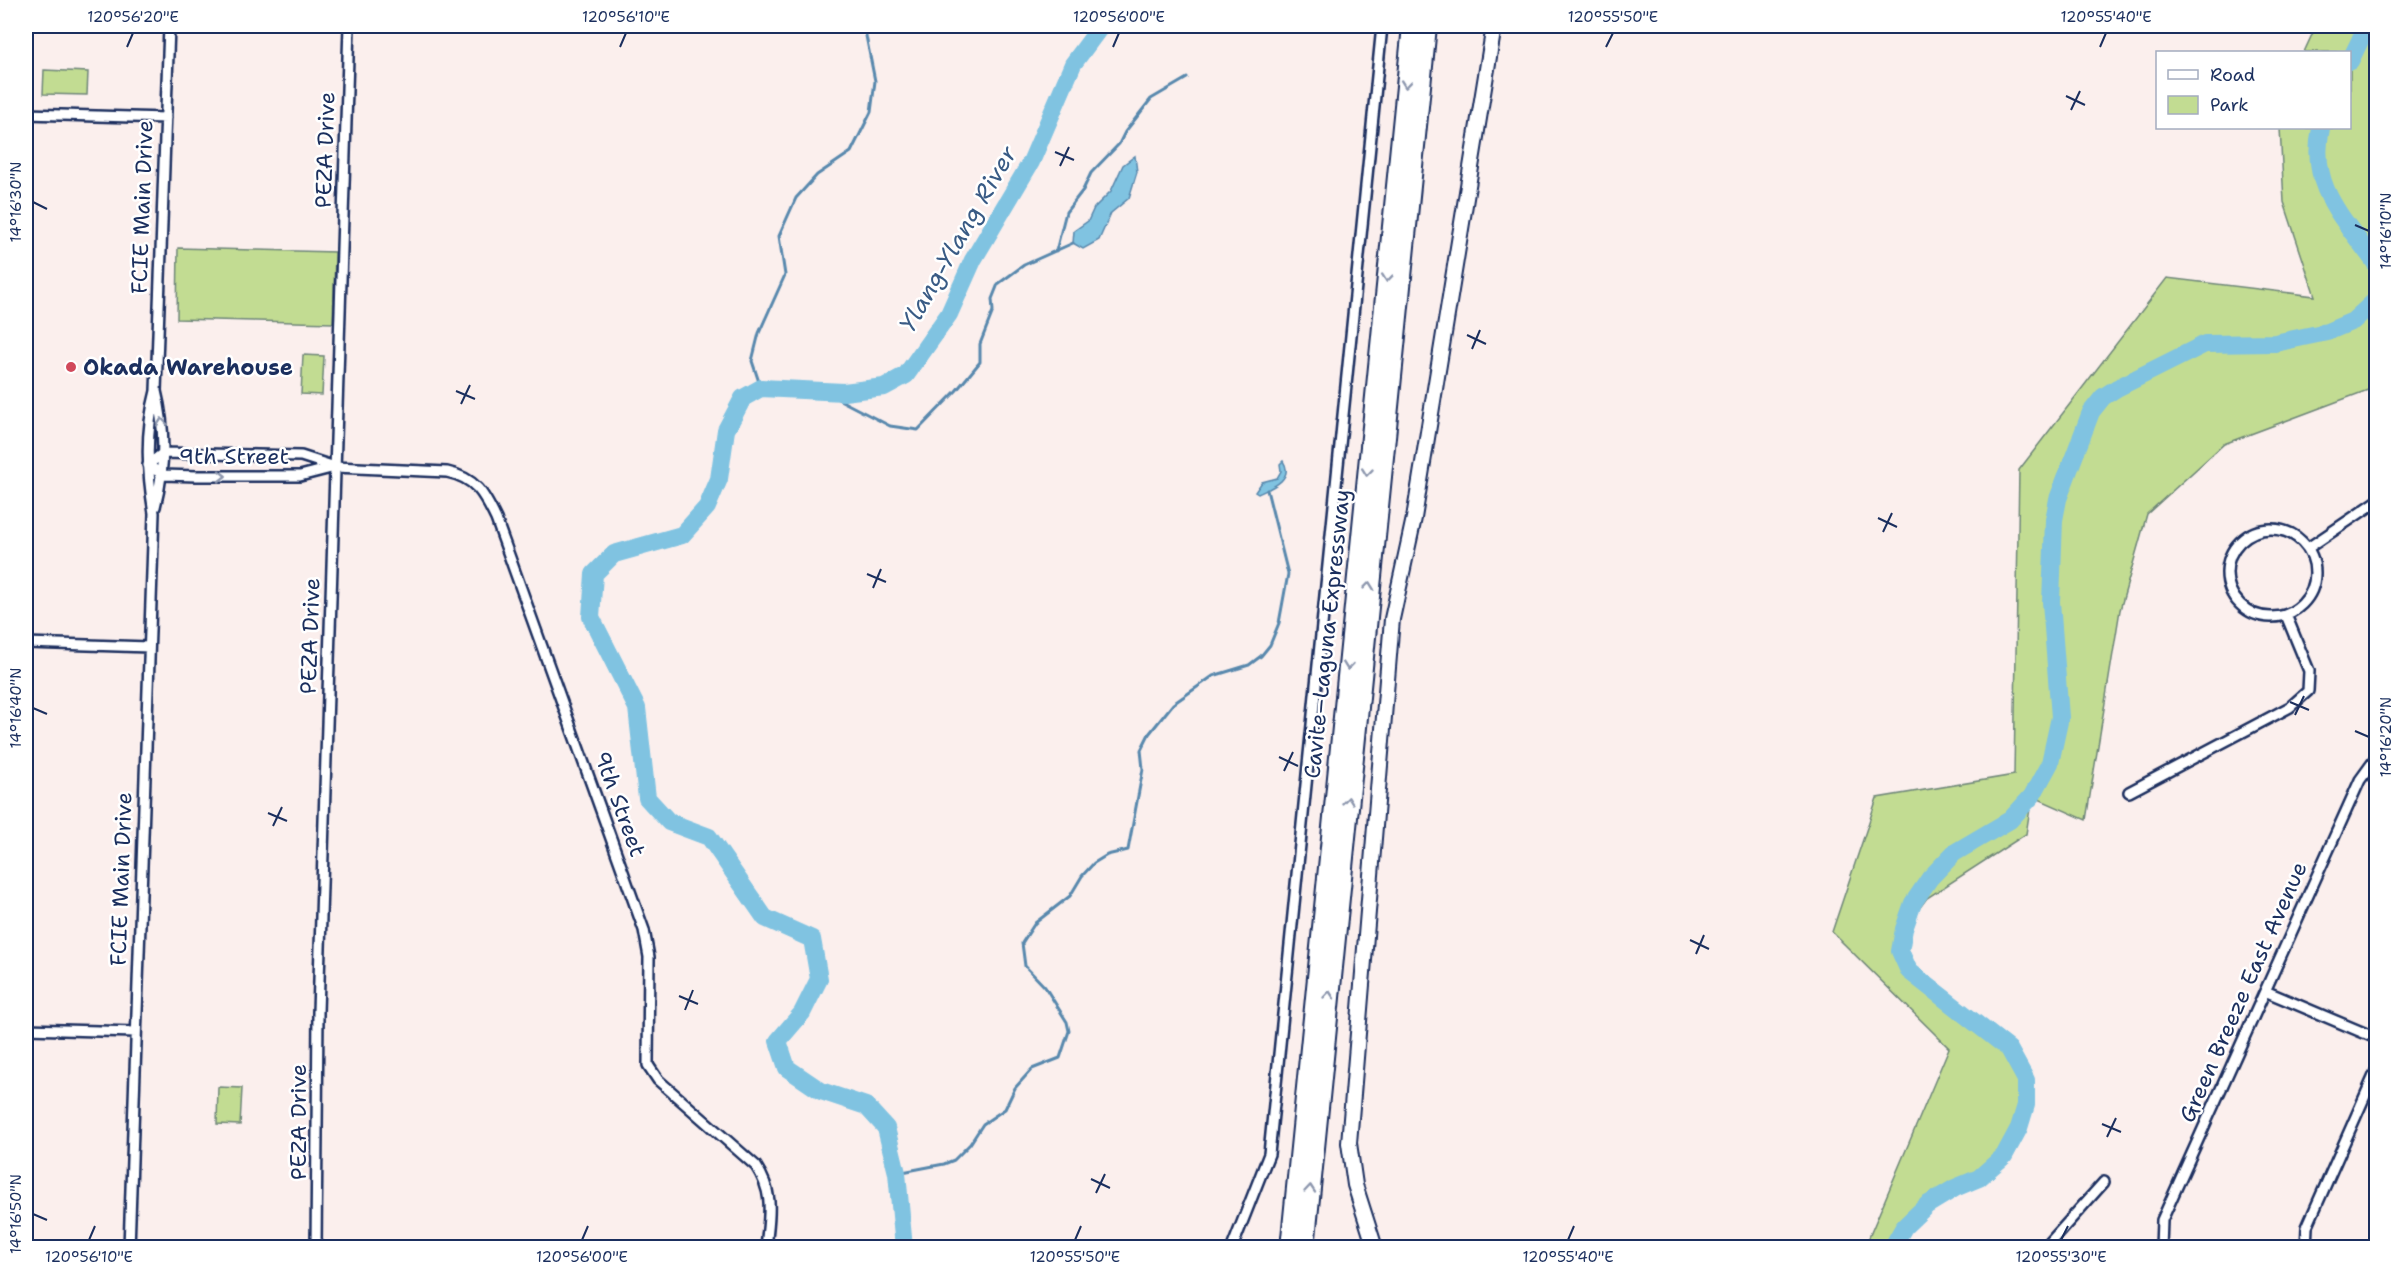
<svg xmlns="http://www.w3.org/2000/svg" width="2402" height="1273" viewBox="0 0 2402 1273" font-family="'Shantell Sans',sans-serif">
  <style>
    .green { fill: #c2dc92; stroke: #6e8678; stroke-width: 1.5 }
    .water { fill: #80c3e1; stroke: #5888ad; stroke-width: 1.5 }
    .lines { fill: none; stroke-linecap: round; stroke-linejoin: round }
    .stream { stroke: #5888ad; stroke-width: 3 }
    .river { stroke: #80c3e1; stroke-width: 18 }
    .street-casing { stroke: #1b2f5e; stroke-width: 14 }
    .secondary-casing { stroke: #1b2f5e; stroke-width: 18 }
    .highway-casing { stroke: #1b2f5e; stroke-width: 22 }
    .street { stroke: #fff; stroke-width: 9 }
    .secondary { stroke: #fff; stroke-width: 14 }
    .highway { stroke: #fff; stroke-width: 18 }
    .oneway { stroke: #8d97ae }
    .ticks { fill: none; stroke: #1b2f5e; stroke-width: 2 }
    .poi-dot { fill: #d1495b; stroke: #fff; stroke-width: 2 }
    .labels { text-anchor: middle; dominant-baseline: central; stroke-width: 5; stroke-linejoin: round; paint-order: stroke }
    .street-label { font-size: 22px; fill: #1b2f5e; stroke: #fff }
    .poi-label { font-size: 22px; font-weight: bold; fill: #1b2f5e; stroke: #fff; text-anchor: start }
    .water-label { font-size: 24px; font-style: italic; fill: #395b85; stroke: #fff }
    .neatline { fill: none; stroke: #1b2f5e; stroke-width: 2 }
    .ticks-label { font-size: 15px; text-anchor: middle; fill: #1b2f5e }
  </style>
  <rect width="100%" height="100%" fill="#fbefed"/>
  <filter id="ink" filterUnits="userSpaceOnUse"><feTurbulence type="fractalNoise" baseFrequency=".0167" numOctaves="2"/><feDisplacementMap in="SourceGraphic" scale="12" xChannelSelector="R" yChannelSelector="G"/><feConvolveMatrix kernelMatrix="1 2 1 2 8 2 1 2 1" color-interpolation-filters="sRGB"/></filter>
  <g filter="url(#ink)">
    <!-- green -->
    <path class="green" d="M 2316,26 L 2376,26 L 2374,132 L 2376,135 L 2376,387 L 2224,444 L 2147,514 L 2120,610 L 2086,820 L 2032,796 L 2026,834 L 1927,898 L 1904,929 L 1900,951 L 1909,971 L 1954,1005 L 1992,1028 L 2026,1080 L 2026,1104 L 2019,1128 L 2004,1156 L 1979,1178 L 1955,1188 L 1927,1205 L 1904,1227 L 1892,1247 L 1865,1247 L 1949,1048 L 1832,932 L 1877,798 L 2014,775 L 2019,470 L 2167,278 L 2315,296 L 2284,202 L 2280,128 L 2350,128 L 2350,52 L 2304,52 Z
      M 44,70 L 88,72 L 87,95 L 43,94 Z
      M 178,248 L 335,252 L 333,323 L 177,319 Z
      M 303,355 L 324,356 L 322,395 L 301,394 Z
      M 218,1087 L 242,1088 L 240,1125 L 217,1124 Z"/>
    <!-- water -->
    <path class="water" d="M 1135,156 L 1137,172 L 1129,198 L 1111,213 L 1099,240 L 1083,249 L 1073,243 L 1074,231 L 1088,221 L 1094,208 L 1111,191 L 1123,165 Z
      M 1283,461 C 1295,479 1271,488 1258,494 L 1255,492 L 1262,482 L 1277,478 L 1281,471 L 1280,464 Z"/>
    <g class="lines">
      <!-- stream -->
      <path class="stream" d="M 1056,251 L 1066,212 L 1083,190 L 1091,173 L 1119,144 L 1125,132 L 1151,99 L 1187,78
        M 761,388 L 752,361 L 759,333 L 785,275 L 779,236 L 796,198 L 817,175 L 851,152 L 871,112 L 875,81 L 864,26
        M 800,389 L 832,396 L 890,426 L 918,430 L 956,391 L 980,362 L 980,344 L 993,311 L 992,299 L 998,284 L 1024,265 L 1073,243
        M 897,1173 L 944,1164 L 954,1160 L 970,1144 L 983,1124 L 1005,1109 L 1015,1088 L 1032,1069 L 1060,1058 L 1069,1031 L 1067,1022 L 1045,987 L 1025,966 L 1022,943 L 1035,923 L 1070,896 L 1082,876 L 1094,863 L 1107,855 L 1128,850 L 1143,769 L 1141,750 L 1149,734 L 1173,704 L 1213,676 L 1249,665 L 1261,656 L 1270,645 L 1279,623 L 1288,574 L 1267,490"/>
      <!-- river -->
      <path class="river" d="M 2350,61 L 2367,26
        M 2321,128 C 2308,188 2344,218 2376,264
        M 904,1248 L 897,1173 L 886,1128 L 866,1106 L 821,1091 L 787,1068 L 778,1041 L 802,1013 L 819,979 L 812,939 L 765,918 L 709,837 L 669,822 L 647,798 L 637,708 L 591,617 L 594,574 L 614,554 L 682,535 L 707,507 L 719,479 L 726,430 L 743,398 L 761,388 L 844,392 L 884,387 L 906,375 L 949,314 L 973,260 L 1031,162 L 1073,64 L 1101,26
        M 1892,1248 L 1904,1227 L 1927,1205 L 1955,1188 L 1979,1178 L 2004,1156 L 2019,1128 L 2026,1105 L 2026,1080 L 2009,1049 L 1909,971 L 1900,951 L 1904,929 L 1913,903 L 1930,878 L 1954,853 L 2010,820 L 2032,796 L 2050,763 L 2060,717 L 2051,602 L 2054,520 L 2058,499 L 2091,412 L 2103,397 L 2117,388 L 2205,344 L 2275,343 L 2327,332 L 2353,321 L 2376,300"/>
      <!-- street casing -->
      <g class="street-casing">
        <path id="street" d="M 26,114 L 166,118
          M 148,465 L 163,453 L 301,456 L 335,467 L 447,472 C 476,478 484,494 496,519 L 644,930 L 649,957 L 648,1065 L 658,1080 L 756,1166 C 775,1195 769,1215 766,1248
          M 148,465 L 163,475 L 197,476 L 300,476 L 335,467
          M 155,507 C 165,468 166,431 156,391
          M2227 573a44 44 0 1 1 88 0a44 44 0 1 1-88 0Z
          M 2308,548 L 2376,502
          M 26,643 L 149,647
          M 2129,792 L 2290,707 L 2308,691 L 2309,671 L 2286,615
          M 2265,991 L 2376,1038
          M 26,1029 L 136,1032
          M 129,1248 L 154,513 C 147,471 145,432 156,391 L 169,26
          M 316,1248 L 318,1012 L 349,26
          M 1232,1248 L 1269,1154 L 1382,26
          M 2045,1248 L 2104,1182
          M 2161,1248 L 2162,1220 L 2360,780 L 2376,758
          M 2306,1248 L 2307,1227 L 2376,1071"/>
      </g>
      <!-- secondary casing -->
      <g class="secondary-casing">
        <path id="secondary" d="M 1375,1248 L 1355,1185 L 1349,1143 L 1392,619 L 1414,518 L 1494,26"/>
      </g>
      <!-- highway casing -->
      <g class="highway-casing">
        <path id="highway" d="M 1290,1248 L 1412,26
          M 1305,1248 L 1427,26"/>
      </g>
      <!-- street -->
      <use href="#street" class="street"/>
      <!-- secondary -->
      <use href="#secondary" class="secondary"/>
      <!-- highway -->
      <use href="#highway" class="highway"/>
    </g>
    <!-- one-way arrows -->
    <defs><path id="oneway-chevron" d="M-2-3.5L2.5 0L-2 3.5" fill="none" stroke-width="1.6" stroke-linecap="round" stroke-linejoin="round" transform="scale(1.5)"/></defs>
    <g class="oneway">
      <use href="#oneway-chevron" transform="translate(1406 84) rotate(96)"/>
      <use href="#oneway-chevron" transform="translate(1387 278) rotate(96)"/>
      <use href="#oneway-chevron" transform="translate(162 422) rotate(-95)"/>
      <use href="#oneway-chevron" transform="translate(1367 472) rotate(96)"/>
      <use href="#oneway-chevron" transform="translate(222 476)"/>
      <use href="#oneway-chevron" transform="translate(1369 586) rotate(-84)"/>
      <use href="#oneway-chevron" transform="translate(1348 666) rotate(96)"/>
      <use href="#oneway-chevron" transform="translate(1348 801) rotate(-84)"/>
      <use href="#oneway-chevron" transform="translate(1329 995) rotate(-85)"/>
      <use href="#oneway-chevron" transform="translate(1310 1189) rotate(-85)"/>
    </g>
  </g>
  <!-- ticks -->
  <path class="ticks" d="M 127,47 L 133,33M 620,47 L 626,33M 1113,47 L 1119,33M 1606,47 L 1613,33M 2100,47 L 2106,33M 2066,96 L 2085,105M 2071,110 L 2080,91M 1055,152 L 1074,160M 1060,166 L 1069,147M 33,202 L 47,209M 2355,225 L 2369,231M 1467,335 L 1486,344M 1472,349 L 1480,330M 456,391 L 475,399M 461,404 L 470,385M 1878,518 L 1897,527M 1883,532 L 1892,513M 867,574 L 886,582M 873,588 L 881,569M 2290,702 L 2309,710M 33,708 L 47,714M 2295,715 L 2304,696M 2355,731 L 2369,737M 1279,757 L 1298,766M 1284,771 L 1293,752M 268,813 L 287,821M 273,826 L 282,807M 1690,940 L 1709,949M 1696,954 L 1704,935M 679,996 L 698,1004M 685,1010 L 693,990M 2102,1124 L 2121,1132M 2107,1137 L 2116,1118M 1091,1179 L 1110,1188M 1096,1193 L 1105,1174M 33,1214 L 47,1220M 89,1240 L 95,1226M 582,1240 L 588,1226M 1075,1240 L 1081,1226M 1568,1240 L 1574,1226M 2061,1240 L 2068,1226"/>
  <!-- markers -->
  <circle class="poi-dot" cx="71" cy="367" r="6"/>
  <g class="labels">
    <!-- street labels -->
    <g class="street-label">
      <text transform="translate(325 150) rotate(-88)">PEZA Drive</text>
      <text transform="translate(142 207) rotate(-88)">FCIE Main Drive</text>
      <text x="234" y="456">9th Street</text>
      <text transform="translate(1327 634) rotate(-84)">Cavite–Laguna Expressway</text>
      <text transform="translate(310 636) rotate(-88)">PEZA Drive</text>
      <text transform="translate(620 804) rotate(70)">9th Street</text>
      <text transform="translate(121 879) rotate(-88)">FCIE Main Drive</text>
      <text transform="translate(2243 992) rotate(-66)">Green Breeze East Avenue</text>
      <text transform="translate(298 1122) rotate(-90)">PEZA Drive</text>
    </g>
    <!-- poi labels -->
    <g class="poi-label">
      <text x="83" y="367">Okada Warehouse</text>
    </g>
    <!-- water labels -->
    <g class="water-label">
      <text transform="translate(958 239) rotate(-60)">Ylang-Ylang River</text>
    </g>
  </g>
  <!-- margin -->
  <rect width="2402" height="1273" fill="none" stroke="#fff" stroke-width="66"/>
  <!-- legend -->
  <rect x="2156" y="51" width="195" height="78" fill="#ffffff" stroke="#a4acbf" stroke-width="1.5"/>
  <rect x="2168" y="70" width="30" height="9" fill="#ffffff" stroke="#a4acbf" stroke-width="1.5"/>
  <text x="2210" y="81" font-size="18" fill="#1b2f5e">Road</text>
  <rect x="2168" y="96" width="30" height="18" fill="#c2dc92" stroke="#a4acbf" stroke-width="1.5"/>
  <text x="2210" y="111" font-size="18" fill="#1b2f5e">Park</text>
  <rect x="33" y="33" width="2336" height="1207" class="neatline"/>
  <g class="ticks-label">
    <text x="133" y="22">120°56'20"E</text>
    <text x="626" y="22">120°56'10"E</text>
    <text x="1119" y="22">120°56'00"E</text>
    <text x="1613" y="22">120°55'50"E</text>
    <text x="2106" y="22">120°55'40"E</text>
    <text transform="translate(16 202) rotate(-90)" y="5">14°16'30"N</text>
    <text transform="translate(2386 231) rotate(-90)" y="5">14°16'10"N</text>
    <text transform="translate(16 708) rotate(-90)" y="5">14°16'40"N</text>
    <text transform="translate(2386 737) rotate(-90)" y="5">14°16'20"N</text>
    <text transform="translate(16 1214) rotate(-90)" y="5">14°16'50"N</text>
    <text x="89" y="1262">120°56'10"E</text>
    <text x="582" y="1262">120°56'00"E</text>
    <text x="1075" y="1262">120°55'50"E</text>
    <text x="1568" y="1262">120°55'40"E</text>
    <text x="2061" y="1262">120°55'30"E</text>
  </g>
</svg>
